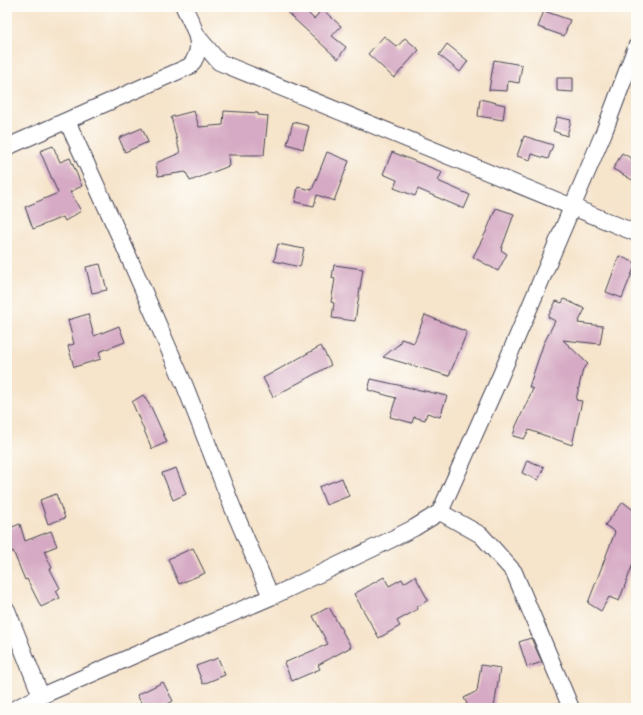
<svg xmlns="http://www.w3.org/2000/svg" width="643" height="715" viewBox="0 0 643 715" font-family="'Patrick Hand',sans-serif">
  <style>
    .building { fill: #d6aac4 }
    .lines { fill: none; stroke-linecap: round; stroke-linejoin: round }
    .street-casing { stroke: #423f51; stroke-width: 18 }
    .street { stroke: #fff; stroke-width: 16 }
  </style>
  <rect width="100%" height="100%" fill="#fdfcf7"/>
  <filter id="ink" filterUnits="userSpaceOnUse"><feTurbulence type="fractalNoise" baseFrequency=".025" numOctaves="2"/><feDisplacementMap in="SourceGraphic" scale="8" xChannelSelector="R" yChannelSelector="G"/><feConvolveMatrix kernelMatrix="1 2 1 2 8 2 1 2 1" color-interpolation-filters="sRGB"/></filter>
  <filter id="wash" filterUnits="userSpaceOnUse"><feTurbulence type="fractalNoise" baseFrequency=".012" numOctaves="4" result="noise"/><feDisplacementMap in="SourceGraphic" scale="16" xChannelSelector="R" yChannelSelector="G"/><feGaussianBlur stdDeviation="0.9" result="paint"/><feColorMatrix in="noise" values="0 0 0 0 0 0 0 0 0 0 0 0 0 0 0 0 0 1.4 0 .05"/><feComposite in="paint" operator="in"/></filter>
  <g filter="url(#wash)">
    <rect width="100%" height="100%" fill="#f6e4cb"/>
    <g id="blocks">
      <!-- building -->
      <path class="building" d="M 281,7 L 302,7 L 314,19 L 322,9 L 341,26 L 332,36 L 346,47 L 338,59 Z
        M 544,11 L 570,20 L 564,36 L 538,27 Z
        M 384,36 L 397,47 L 405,38 L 419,50 L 394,78 L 368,54 Z
        M 447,44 L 468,61 L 460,72 L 439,55 Z
        M 494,60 L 522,65 L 519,83 L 508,81 L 507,91 L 489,90 Z
        M 557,78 L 573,78 L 573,92 L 557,91 Z
        M 480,99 L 505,105 L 503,120 L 478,116 Z
        M 194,111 L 199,127 L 223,125 L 224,111 L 258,113 L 258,115 L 268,116 L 264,155 L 228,155 L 229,166 L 190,181 L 186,172 L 158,176 L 156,163 L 180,153 L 171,117 Z
        M 557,117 L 571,120 L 567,136 L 553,131 Z
        M 293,122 L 309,126 L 303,149 L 287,144 Z
        M 142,128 L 148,142 L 125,152 L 119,138 Z
        M 524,136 L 553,145 L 548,159 L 532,154 L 530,160 L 517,156 Z
        M 53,146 L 60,162 L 70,158 L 82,186 L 70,192 L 81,211 L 65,221 L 63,217 L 33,229 L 25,207 L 58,193 L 40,151 Z
        M 327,152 L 349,161 L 334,201 L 317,195 L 314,206 L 295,202 L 298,187 L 312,190 Z
        M 392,152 L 442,172 L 438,181 L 470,195 L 464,209 L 418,189 L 415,196 L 394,188 L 397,180 L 383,174 Z
        M 622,153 L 636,161 L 636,182 L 613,169 Z
        M 496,208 L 514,214 L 501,250 L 507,254 L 498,271 L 473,257 L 486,232 Z
        M 278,244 L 304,249 L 300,267 L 274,261 Z
        M 619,256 L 636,263 L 622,298 L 606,292 Z
        M 100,264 L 107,290 L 92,293 L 86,267 Z
        M 334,265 L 363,269 L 355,321 L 332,318 L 334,303 L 331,302 L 335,279 L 332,278 Z
        M 564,299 L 585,309 L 578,323 L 603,326 L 600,344 L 563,340 L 588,364 L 583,369 L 576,400 L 582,401 L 572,445 L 529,430 L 524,439 L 513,436 L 516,426 L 533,389 L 529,387 L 543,345 L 555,321 L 548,317 L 556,301 L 562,303 Z
        M 88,314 L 94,336 L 119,326 L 125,342 L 99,352 L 101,359 L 74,367 L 68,346 L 74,344 L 68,320 Z
        M 425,315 L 467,332 L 449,376 L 383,357 L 398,345 L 399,345 L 401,339 L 414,343 Z
        M 321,346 L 331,365 L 273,397 L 263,378 Z
        M 371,379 L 447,396 L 440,417 L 427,413 L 425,420 L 414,417 L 412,423 L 390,417 L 396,398 L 368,390 Z
        M 143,395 L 151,407 L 167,442 L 152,449 L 132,402 Z
        M 527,460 L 544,467 L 538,480 L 522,473 Z
        M 176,468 L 186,494 L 173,500 L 162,473 Z
        M 342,478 L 349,496 L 326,505 L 319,487 Z
        M 56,494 L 65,518 L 48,524 L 40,500 Z
        M 623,502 L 636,512 L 636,556 L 619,601 L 609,597 L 601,611 L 588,603 L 615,532 L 605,525 Z
        M 20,524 L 25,541 L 51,531 L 57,546 L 44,551 L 52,568 L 50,569 L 60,588 L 56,591 L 60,598 L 41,607 L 27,579 L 25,580 L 13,551 L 11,552 L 7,540 L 7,529 Z
        M 193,548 L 205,573 L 179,584 L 168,559 Z
        M 415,576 L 428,600 L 417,607 L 418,609 L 397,621 L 400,626 L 379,638 L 354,594 L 384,577 L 389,586 L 402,579 L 404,583 Z
        M 329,607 L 351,647 L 318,665 L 320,669 L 292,681 L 284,663 L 328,644 L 313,616 Z
        M 531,638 L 542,662 L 527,667 L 519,642 Z
        M 218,658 L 225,675 L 203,684 L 196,666 Z
        M 481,665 L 500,668 L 494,708 L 469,708 L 464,698 L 477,691 Z
        M 163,682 L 173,701 L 160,708 L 144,708 L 137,695 Z"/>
    </g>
  </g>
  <g filter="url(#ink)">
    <use href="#blocks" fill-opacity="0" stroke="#423f51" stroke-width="1"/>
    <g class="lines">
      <!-- street casing -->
      <g class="street-casing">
        <path id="street" d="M 197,36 L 219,62 L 636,233
          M 67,121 L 124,246 L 185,386 L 232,506 L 271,597
          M 7,147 L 190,66 C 207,46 193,27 184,7
          M 440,512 L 481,535 L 514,572 L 571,708
          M 7,610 L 41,696
          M 16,708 L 41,696 L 151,648 L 271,597 L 378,546 L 414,528 L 440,512 L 500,377 L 604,132 L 636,47"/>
      </g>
      <!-- street -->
      <use href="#street" class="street"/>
    </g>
  </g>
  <!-- margin -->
  <rect width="643" height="715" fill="none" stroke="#fdfcf7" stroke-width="24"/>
</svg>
